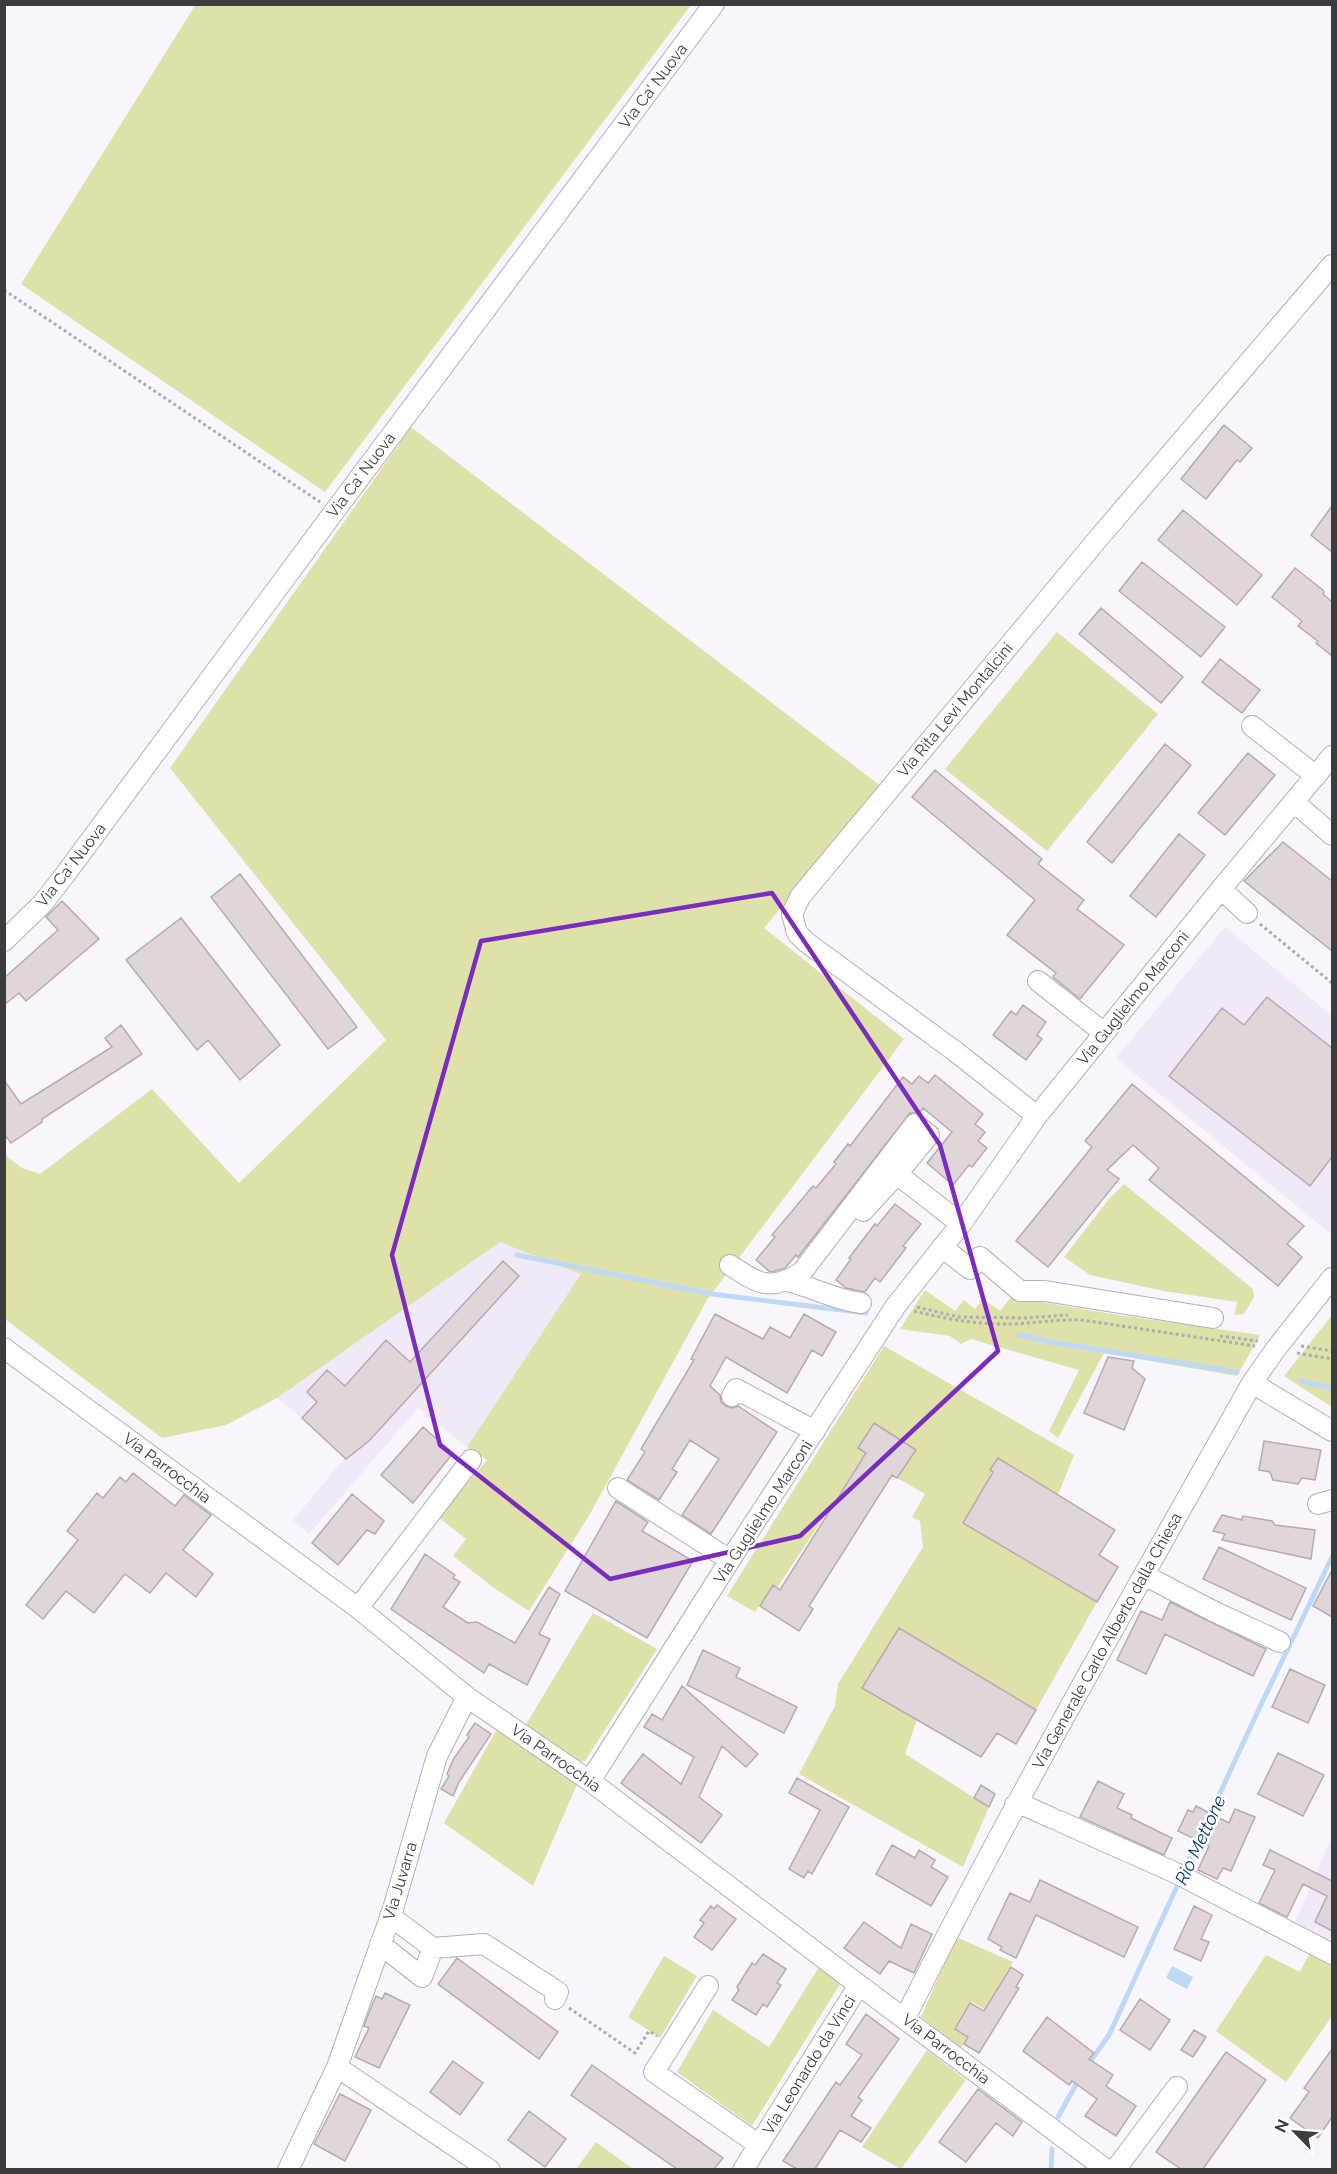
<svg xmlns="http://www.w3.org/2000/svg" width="1337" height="2174" viewBox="0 0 1337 2174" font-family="Raleway,sans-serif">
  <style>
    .built { fill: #efe9f8 }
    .green { fill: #dee1a8 }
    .water { fill: #c0d8f7 }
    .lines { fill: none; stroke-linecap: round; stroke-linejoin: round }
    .stream { stroke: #c0d8f7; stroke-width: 5 }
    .building { fill: #e0d6da; stroke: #b4abae; stroke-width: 1.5 }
    .minor-casing { stroke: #b3b0b8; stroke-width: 22 }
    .path { stroke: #adabb1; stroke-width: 3; stroke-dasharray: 3 3; stroke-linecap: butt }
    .minor { stroke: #fff; stroke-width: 20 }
    .marked { fill: none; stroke: #7b2cbf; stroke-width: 4.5; stroke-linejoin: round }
    .labels { text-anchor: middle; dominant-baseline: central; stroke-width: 5; stroke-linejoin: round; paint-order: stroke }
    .street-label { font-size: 16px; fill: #3c3b3e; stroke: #fff }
    .water-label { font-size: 18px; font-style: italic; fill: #033973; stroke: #fff }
  </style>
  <rect width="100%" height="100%" fill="#f8f5fd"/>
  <!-- built -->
  <path class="built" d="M 1225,927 L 1332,1016 L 1332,1235 L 1116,1058 Z
    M 500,1242 L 582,1274 L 467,1447 L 418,1408 L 309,1534 L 293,1520 L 345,1458 L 294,1411 L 277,1398 Z
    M 1332,1836 L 1332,1944 L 1294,1925 Z"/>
  <!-- green -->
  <path class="green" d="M 196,4 L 691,5 L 325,492 L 21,284 Z
    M 411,427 L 882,787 L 764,928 L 904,1039 L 707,1300 L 590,1514 L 529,1611 L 494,1588 L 453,1556 L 466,1539 L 438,1517 L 487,1460 L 467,1447 L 581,1274 L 500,1242 L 277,1398 L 226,1425 L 162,1438 L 5,1319 L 4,1154 L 22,1168 L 40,1174 L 152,1089 L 239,1183 L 386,1040 L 170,768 Z
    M 1057,632 L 1158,714 L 1047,851 L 945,769 Z
    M 1124,1184 L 1253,1289 L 1254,1297 L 1244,1314 L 1234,1315 L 1237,1302 L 1164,1291 L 1090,1275 L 1064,1257 L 1109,1199 Z
    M 925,1290 L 955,1311 L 964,1300 L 975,1309 L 983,1299 L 1000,1311 L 1011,1297 L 1118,1315 L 1260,1335 L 1237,1376 L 1104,1353 L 1058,1438 L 1049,1431 L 1079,1370 L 971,1339 L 961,1344 L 950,1336 L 900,1329 Z
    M 1332,1315 L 1332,1407 L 1284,1376 Z
    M 884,1346 L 1074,1455 L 1058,1495 L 998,1458 L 984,1488 L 963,1523 L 1097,1602 L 1036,1710 L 899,1628 L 863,1687 L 917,1720 L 905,1754 L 989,1807 L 963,1867 L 799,1774 L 835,1706 L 838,1684 L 923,1547 L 920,1521 L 912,1517 L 925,1494 L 897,1478 L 915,1449 L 874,1424 L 858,1448 L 866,1453 L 777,1588 L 773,1586 L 755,1612 L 727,1596 Z
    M 593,1613 L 657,1649 L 585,1761 L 576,1762 L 525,1726 Z
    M 502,1720 L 581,1775 L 533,1886 L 444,1823 Z
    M 956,1937 L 1013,1962 L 985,2009 L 972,2002 L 955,2029 L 968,2037 L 961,2048 L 921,2017 Z
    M 1309,1954 L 1332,1965 L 1332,2016 L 1286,2082 L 1216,2031 L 1266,1955 L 1300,1972 Z
    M 664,1956 L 697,1976 L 660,2038 L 628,2017 Z
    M 819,1967 L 842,1981 L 752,2126 L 677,2072 L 713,2010 L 769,2047 Z
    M 927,2050 L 966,2080 L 901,2169 L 862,2147 Z
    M 596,2142 L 633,2169 L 576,2169 Z"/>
  <!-- water -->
  <path class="water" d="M 1172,1966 L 1193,1977 L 1187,1989 L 1166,1978 Z"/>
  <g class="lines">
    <!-- stream -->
    <path class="stream" d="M 517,1255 L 712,1294 L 866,1313
      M 1019,1335 L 1056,1343 L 1237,1372
      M 1301,1381 L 1332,1388
      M 1208,1819 L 1258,1711 L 1332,1557
      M 1087,2066 L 1109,2035 L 1200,1836
      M 1058,2117 L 1079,2079
      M 1051,2170 L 1052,2149"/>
  </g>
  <!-- building -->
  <path class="building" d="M 1224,425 L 1252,448 L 1240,462 L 1237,460 L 1206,499 L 1181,479 Z
    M 1332,506 L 1332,552 L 1311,535 Z
    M 1183,510 L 1262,575 L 1237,605 L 1158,540 Z
    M 1142,562 L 1225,627 L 1201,657 L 1119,591 Z
    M 1295,568 L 1324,591 L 1323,594 L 1332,602 L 1332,656 L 1316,643 L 1318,641 L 1298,626 L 1302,621 L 1272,597 Z
    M 1101,608 L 1183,677 L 1161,703 L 1079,634 Z
    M 1220,659 L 1260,690 L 1242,713 L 1202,682 Z
    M 1165,744 L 1191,765 L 1112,863 L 1087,842 Z
    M 1248,753 L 1275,775 L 1225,835 L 1198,813 Z
    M 935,770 L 1042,859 L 1038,864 L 1084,900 L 1077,909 L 1124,945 L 1080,999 L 1053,977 L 1056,973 L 1007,935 L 1035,900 L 912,797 Z
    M 1179,834 L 1205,855 L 1156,917 L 1130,896 Z
    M 1283,842 L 1332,881 L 1332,951 L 1244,881 Z
    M 240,874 L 357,1027 L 328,1049 L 211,897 Z
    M 62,901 L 99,939 L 26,1001 L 19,993 L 4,1005 L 4,978 L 58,930 L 46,917 Z
    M 181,918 L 280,1045 L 240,1080 L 208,1040 L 197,1050 L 126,960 Z
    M 1267,997 L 1332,1048 L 1332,1157 L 1310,1186 L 1169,1076 L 1222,1008 L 1244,1025 Z
    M 1023,1005 L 1046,1022 L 1037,1035 L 1042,1039 L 1026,1060 L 993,1035 L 1011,1011 L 1016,1015 Z
    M 121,1025 L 142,1054 L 42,1119 L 42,1122 L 11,1143 L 4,1134 L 4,1080 L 21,1104 L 112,1047 L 105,1038 Z
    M 935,1075 L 983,1114 L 975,1124 L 985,1132 L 978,1141 L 987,1148 L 972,1167 L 969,1165 L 953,1185 L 927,1163 L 952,1132 L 923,1108 L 919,1113 L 910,1113 L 798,1257 L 796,1255 L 785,1268 L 772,1272 L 769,1271 L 756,1260 L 775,1237 L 772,1235 L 813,1186 L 816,1188 L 836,1164 L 834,1162 L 848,1144 L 850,1146 L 903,1077 L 912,1084 L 919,1076 L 928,1083 Z
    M 1132,1084 L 1304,1226 L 1287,1244 L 1302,1257 L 1278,1286 L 1149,1180 L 1159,1168 L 1133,1145 L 1107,1170 L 1119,1179 L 1048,1267 L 1016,1241 L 1092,1147 L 1085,1141 Z
    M 895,1204 L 921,1224 L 903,1246 L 906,1248 L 880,1282 L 875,1278 L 865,1292 L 846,1288 L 836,1280 L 851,1259 L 849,1258 L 875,1224 L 877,1226 Z
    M 503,1261 L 519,1276 L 369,1441 L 346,1459 L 302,1418 L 317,1402 L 307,1392 L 327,1370 L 345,1386 L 386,1340 L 410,1362 Z
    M 715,1314 L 763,1339 L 770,1327 L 790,1338 L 804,1314 L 836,1332 L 822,1356 L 812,1350 L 787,1393 L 726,1357 L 710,1386 L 720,1395 L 721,1402 L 726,1406 L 731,1408 L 738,1406 L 777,1432 L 711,1534 L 682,1515 L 719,1459 L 690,1440 L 672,1469 L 677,1472 L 659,1500 L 627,1480 L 645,1452 L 641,1449 L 694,1360 L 691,1359 Z
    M 1108,1357 L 1134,1361 L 1132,1368 L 1145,1379 L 1124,1430 L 1084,1413 Z
    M 874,1423 L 916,1450 L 897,1478 L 892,1475 L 809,1606 L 813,1609 L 799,1631 L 760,1606 L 773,1585 L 780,1590 L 866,1453 L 858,1448 Z
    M 423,1427 L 453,1453 L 413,1503 L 381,1475 Z
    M 1264,1441 L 1321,1450 L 1315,1480 L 1302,1478 L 1298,1484 L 1273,1480 L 1270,1472 L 1259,1470 Z
    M 998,1458 L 1115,1530 L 1099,1555 L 1118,1567 L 1097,1602 L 963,1523 L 993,1472 L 990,1470 Z
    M 133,1473 L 175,1506 L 184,1495 L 211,1515 L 183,1550 L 213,1574 L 196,1597 L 166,1573 L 150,1593 L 125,1574 L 94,1613 L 66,1591 L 43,1619 L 26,1605 L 78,1540 L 67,1531 L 97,1493 L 103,1498 L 120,1477 L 126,1482 Z
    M 352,1494 L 384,1521 L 375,1534 L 367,1530 L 338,1565 L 312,1543 Z
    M 616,1501 L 648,1522 L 642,1531 L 693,1561 L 647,1638 L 565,1591 Z
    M 1222,1515 L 1242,1520 L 1243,1516 L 1272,1521 L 1275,1525 L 1315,1530 L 1311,1559 L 1222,1540 L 1225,1534 L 1213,1531 Z
    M 1219,1547 L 1306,1588 L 1291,1620 L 1203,1579 Z
    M 425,1554 L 455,1575 L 453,1578 L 460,1582 L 443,1607 L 468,1623 L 477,1622 L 515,1643 L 549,1587 L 560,1594 L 539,1634 L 550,1639 L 527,1685 L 489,1664 L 484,1673 L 391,1609 Z
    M 1332,1570 L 1332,1617 L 1313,1606 Z
    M 1170,1602 L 1266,1649 L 1253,1676 L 1165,1634 L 1146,1674 L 1117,1660 L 1141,1611 L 1162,1620 Z
    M 899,1628 L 1036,1710 L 1016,1744 L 997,1733 L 981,1757 L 862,1688 Z
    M 703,1650 L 740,1668 L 736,1677 L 797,1707 L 784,1733 L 687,1685 Z
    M 1290,1669 L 1325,1685 L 1308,1723 L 1272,1707 Z
    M 682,1686 L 758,1754 L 746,1767 L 722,1746 L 699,1797 L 722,1815 L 701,1843 L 621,1783 L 643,1754 L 681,1784 L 694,1757 L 644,1727 L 652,1714 L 662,1720 Z
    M 475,1723 L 491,1734 L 459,1782 L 453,1796 L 441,1789 L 449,1776 L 447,1774 L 454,1758 L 469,1737 L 467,1735 Z
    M 1278,1753 L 1324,1775 L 1303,1816 L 1258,1794 Z
    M 797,1778 L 849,1807 L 812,1874 L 808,1871 L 804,1878 L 789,1869 L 820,1810 L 789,1793 Z
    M 1098,1781 L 1124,1794 L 1117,1808 L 1132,1815 L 1131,1818 L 1172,1838 L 1164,1855 L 1080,1817 Z
    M 981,1785 L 995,1794 L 989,1807 L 974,1798 Z
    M 1196,1806 L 1229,1823 L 1235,1809 L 1255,1817 L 1231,1871 L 1223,1868 L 1217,1879 L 1198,1870 L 1209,1846 L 1178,1831 L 1188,1810 L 1193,1812 Z
    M 892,1845 L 915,1858 L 919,1850 L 935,1860 L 931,1867 L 948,1877 L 931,1906 L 876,1874 Z
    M 1270,1850 L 1332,1881 L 1332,1931 L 1315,1922 L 1327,1896 L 1303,1884 L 1287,1917 L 1259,1903 L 1275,1870 L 1263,1865 Z
    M 1040,1880 L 1138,1927 L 1124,1957 L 1036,1915 L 1016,1958 L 1000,1950 L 1002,1947 L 988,1939 L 1010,1893 L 1030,1902 Z
    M 717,1905 L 736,1919 L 712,1950 L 694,1937 L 704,1923 L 700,1920 L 711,1906 L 714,1909 Z
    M 1194,1906 L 1212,1915 L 1201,1939 L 1209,1942 L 1201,1961 L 1174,1949 Z
    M 864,1922 L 901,1948 L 911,1924 L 932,1934 L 914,1973 L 889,1961 L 880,1974 L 844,1948 Z
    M 763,1954 L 786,1969 L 777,1983 L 781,1985 L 767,2007 L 763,2004 L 756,2015 L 732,2000 L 739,1990 L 737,1987 L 752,1963 L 755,1965 Z
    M 457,1958 L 558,2032 L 539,2059 L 438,1984 Z
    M 1011,1967 L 1023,1975 L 1016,1987 L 1019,1988 L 979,2053 L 964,2044 L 968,2037 L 955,2029 L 970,2003 L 984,2011 Z
    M 385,1993 L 410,2005 L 379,2068 L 355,2057 L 369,2028 L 364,2026 L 372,2005 L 376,1996 L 382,1999 Z
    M 1140,1999 L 1170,2020 L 1150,2050 L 1120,2030 Z
    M 866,2014 L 899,2039 L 858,2097 L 862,2100 L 851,2116 L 871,2128 L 861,2142 L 840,2130 L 815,2169 L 797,2169 L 783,2161 L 836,2082 L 840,2085 L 862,2055 L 846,2044 Z
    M 1047,2017 L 1094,2053 L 1089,2059 L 1113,2075 L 1106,2086 L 1136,2106 L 1116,2136 L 1085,2116 L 1097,2099 L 1072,2081 L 1069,2085 L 1023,2051 Z
    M 1194,2030 L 1206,2037 L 1193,2057 L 1181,2050 Z
    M 1332,2049 L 1332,2117 L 1318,2138 L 1290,2118 L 1309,2092 L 1304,2088 Z
    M 1226,2052 L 1266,2080 L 1203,2169 L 1181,2169 L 1156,2152 Z
    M 453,2061 L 483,2083 L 460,2115 L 430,2092 Z
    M 592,2065 L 723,2158 L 714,2169 L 677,2169 L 571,2095 Z
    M 978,2089 L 1022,2122 L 1013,2136 L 996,2123 L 966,2162 L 939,2142 Z
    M 340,2094 L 371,2110 L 345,2161 L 314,2144 Z
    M 529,2111 L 566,2139 L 545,2167 L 508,2140 Z"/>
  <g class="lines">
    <!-- minor casing -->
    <g class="minor-casing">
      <path id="minor" d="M 1252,726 L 1316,776
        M 1294,802 L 1332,835
        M 1221,889 L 1247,913
        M 4,941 L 42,904 L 64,876 L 334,512 L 714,4
        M 1038,981 L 1104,1033
        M 1037,1116 L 956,1052 L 806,942 L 797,933 L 792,914 L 800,897 L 1097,540 L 1332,265
        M 863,1211 L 897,1174 L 887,1165
        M 942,1247 L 970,1269 L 980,1257 L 1020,1291 L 1045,1291 L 1213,1318
        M 730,1265 C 759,1284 770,1292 802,1272 L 915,1124 L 929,1135 L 897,1174 L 961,1224
        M 787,1281 C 813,1287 835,1300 861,1303
        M 4,1348 L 358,1608 L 467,1697 L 590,1781 L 859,1985 L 1107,2170
        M 1252,1383 L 1332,1431
        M 732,1396 L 736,1389 L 815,1431
        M 618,1488 L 730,1560
        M 1318,1504 L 1332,1500
        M 1144,1575 L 1215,1612 L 1280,1642
        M 358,1608 L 471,1460
        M 590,1781 L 730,1560 L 895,1307 L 961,1224 L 1037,1116 L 1221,889 L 1332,756
        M 1015,1805 L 1021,1804 L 1052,1818
        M 1059,1821 L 1176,1873 L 1332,1954
        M 390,1916 L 433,1948 L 484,1944 L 558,1992 L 555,1999
        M 380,1944 L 422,1977 L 433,1948
        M 708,1986 L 654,2072 L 759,2145
        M 905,2018 C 1013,1802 1134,1593 1252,1383 L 1275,1350 L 1332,1278
        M 337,2067 L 490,2170
        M 288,2170 L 337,2067 L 393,1909 L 437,1756 L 467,1697
        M 743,2170 L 859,1985
        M 1115,2170 L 1177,2087"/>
    </g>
    <!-- path -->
    <path class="path" d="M 4,290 L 320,502
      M 1260,924 L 1332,983
      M 917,1307 L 959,1317 L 1026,1318 L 1068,1315
      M 914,1311 C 946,1319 979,1325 1012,1324 C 1035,1323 1058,1319 1082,1320 L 1255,1346
      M 1220,1336 L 1258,1341
      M 1301,1346 L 1332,1351
      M 1297,1353 L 1332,1359
      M 569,2008 L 635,2053 L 649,2031 L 657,2036"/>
    <!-- minor -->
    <use href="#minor" class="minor"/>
  </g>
  <!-- marked area -->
  <path class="marked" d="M 772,893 L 940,1145 L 998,1351 L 800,1536 L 610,1579 L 440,1445 L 392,1255 L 481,941 Z"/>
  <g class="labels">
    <!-- street labels -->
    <g class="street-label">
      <text transform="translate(653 86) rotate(-53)">Via Ca' Nuova</text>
      <text transform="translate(361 475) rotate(-53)">Via Ca' Nuova</text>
      <text transform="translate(955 710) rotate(-50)">Via Rita Levi Montalcini</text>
      <text transform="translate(71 865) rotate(-52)">Via Ca' Nuova</text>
      <text transform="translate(1133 998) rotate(-51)">Via Guglielmo Marconi</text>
      <text transform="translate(167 1468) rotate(37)">Via Parrocchia</text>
      <text transform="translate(763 1512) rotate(-57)">Via Guglielmo Marconi</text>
      <text transform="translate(1107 1641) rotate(-61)">Via Generale Carlo Alberto dalla Chiesa</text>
      <text transform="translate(556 1758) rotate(35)">Via Parrocchia</text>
      <text transform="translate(400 1881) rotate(-73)">Via Juvarra</text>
      <text transform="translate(946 2049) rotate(37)">Via Parrocchia</text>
      <text transform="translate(809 2065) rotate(-58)">Via Leonardo da Vinci</text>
    </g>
    <!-- water labels -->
    <g class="water-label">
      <text transform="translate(1200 1840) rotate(-65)">Rio Mettone</text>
    </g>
  </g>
  <!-- border -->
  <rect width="1337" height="2174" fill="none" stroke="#3c3b3e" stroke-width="12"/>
  <!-- north arrow -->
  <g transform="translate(1295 2132) rotate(295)" stroke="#ffffff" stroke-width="4.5" paint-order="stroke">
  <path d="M0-4.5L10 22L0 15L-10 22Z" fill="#3c3b3e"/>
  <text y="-9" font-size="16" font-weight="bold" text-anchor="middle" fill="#3c3b3e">N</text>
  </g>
</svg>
